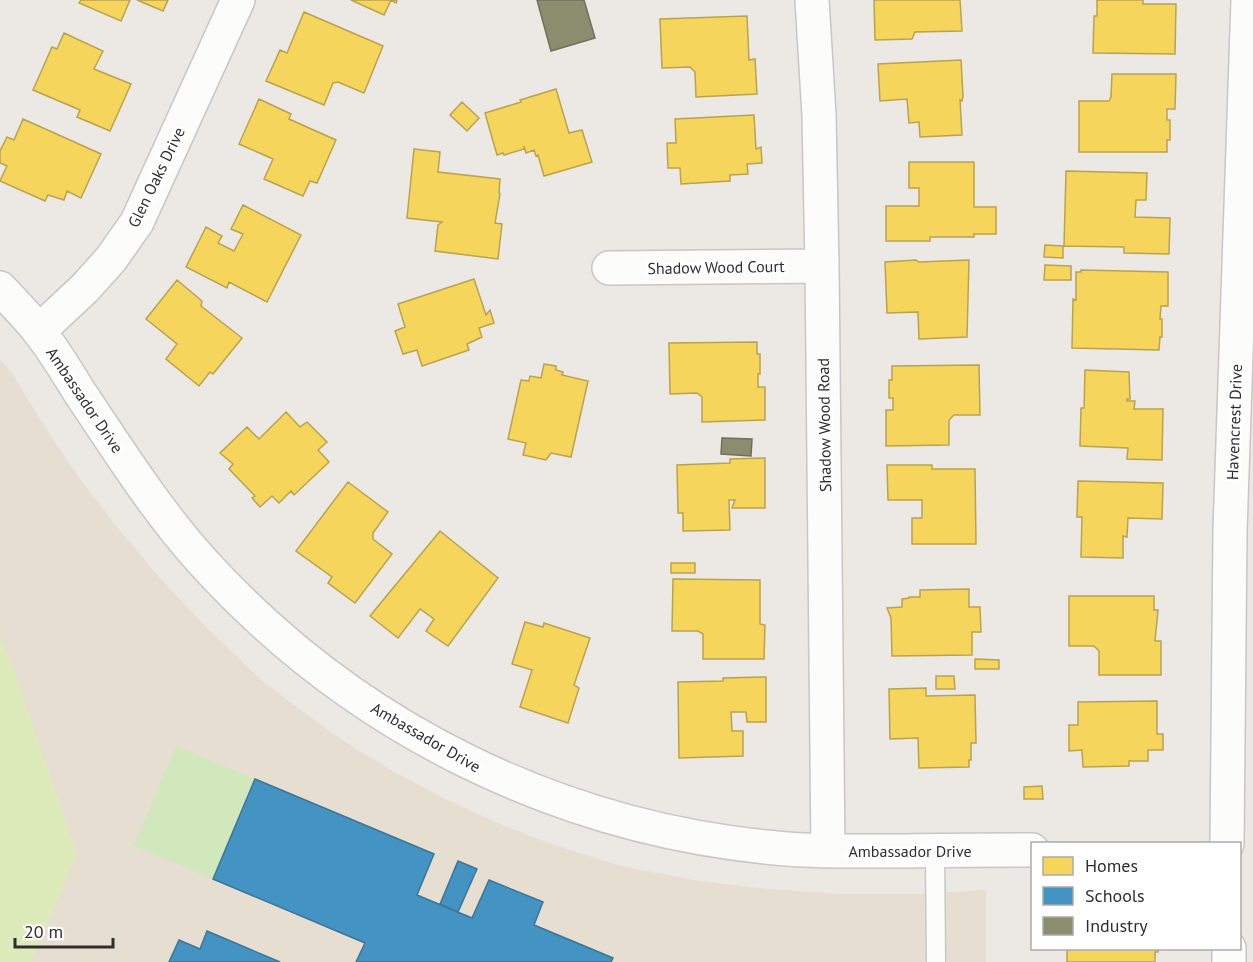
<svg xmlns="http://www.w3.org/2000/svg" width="1253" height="962" viewBox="0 0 1253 962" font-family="'PT Sans',sans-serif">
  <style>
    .education { fill: #e7ded2 }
    .green { fill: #d1e7bc }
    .pitch { fill: #ddebba }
    .homes { fill: #f6d55c; stroke: #baa34e; stroke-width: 1.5 }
    .schools { fill: #4393c3; stroke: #3d7596; stroke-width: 1.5 }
    .industry { fill: #8c8c6e; stroke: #70705b; stroke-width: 1.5 }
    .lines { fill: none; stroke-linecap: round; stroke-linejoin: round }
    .lane-casing { stroke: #c8c6c6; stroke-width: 21 }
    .street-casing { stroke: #c8c6c6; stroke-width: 36 }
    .lane { stroke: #fcfcfb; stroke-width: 18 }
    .street { stroke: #fcfcfb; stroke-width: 33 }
    .labels { text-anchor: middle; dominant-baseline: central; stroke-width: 6; stroke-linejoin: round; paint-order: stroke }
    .street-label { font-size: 16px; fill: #2e2e2e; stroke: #fff }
  </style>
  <rect width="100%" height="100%" fill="#ece8e4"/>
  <!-- education -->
  <path class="education" d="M 0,359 L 12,373 L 44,426 L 79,478 L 117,527 L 159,577 L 204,625 L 258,677 L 300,710 L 344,741 L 389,769 L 443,798 L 498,823 L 554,845 L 621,866 L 693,880 L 767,889 L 842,894 L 917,894 L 986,890 L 986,962 L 0,962 Z"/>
  <!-- green -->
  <path class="green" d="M 176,746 L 255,779 L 213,879 L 134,846 Z"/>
  <!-- pitch -->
  <path class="pitch" d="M 0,636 L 8,654 L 77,854 L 31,962 L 0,962 Z"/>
  <!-- homes -->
  <path class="homes" d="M 81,0 L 130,0 L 121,21 L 79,3 Z
    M 137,0 L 168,0 L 163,11 Z
    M 351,0 L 397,0 L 396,3 L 391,0 L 384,15 Z
    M 874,0 L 960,0 L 962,31 L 915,32 L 912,39 L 875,40 Z
    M 1097,0 L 1143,0 L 1143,4 L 1176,4 L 1175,54 L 1093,53 L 1094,16 L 1097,16 Z
    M 304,12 L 383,46 L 364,93 L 338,82 L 333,83 L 324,105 L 266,81 L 280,50 L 287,53 Z
    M 747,16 L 749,60 L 755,59 L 757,94 L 696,97 L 695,72 L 690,67 L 662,68 L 660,19 Z
    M 64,33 L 103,51 L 94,69 L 131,84 L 110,131 L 77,117 L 80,110 L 33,90 L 52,47 L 57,49 Z
    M 961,60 L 963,96 L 962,101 L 960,100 L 962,135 L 920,137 L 919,122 L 909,123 L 907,99 L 880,101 L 878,64 Z
    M 1112,74 L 1176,74 L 1175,109 L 1167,109 L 1167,120 L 1170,120 L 1170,140 L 1167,140 L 1167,152 L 1079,152 L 1079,101 L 1109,101 L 1111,97 Z
    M 556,89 L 569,133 L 582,130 L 592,162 L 544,176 L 538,155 L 536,156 L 534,150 L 526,153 L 524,146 L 524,149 L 504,155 L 503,153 L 497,155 L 485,113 L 521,102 L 520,100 Z
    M 259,99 L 291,114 L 289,119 L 336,140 L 317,183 L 310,181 L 303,196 L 264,179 L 273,159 L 239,144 Z
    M 462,102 L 479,118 L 467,131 L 450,115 Z
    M 754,115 L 756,149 L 761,147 L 762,163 L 747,164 L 748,174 L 730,175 L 730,181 L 681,184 L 680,168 L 668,168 L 667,143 L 676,143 L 675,119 Z
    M 23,119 L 101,154 L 81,198 L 67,191 L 64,200 L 48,195 L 45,201 L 0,181 L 7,166 L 0,163 L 0,151 L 7,137 L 14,140 Z
    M 414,149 L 440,152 L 438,172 L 500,179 L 499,193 L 500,194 L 495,223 L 502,224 L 498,259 L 435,251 L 438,225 L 442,222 L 407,218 Z
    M 909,162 L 974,162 L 974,207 L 996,207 L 996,234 L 974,234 L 974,237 L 930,237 L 930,241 L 886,241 L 886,206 L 919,206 L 919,188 L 909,188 Z
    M 1066,171 L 1147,173 L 1146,200 L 1136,200 L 1135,217 L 1170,218 L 1169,254 L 1124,253 L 1124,247 L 1064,246 Z
    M 243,205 L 301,235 L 267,302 L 229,282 L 227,288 L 186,267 L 206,227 L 222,236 L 218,243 L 234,251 L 243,234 L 231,229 Z
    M 1045,245 L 1063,246 L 1063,258 L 1044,257 Z
    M 916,260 L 919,262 L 969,260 L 967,337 L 919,339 L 918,312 L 887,313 L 885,262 Z
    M 1045,265 L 1071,266 L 1071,280 L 1044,280 Z
    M 1081,270 L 1168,272 L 1168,306 L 1161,306 L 1160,319 L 1162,319 L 1162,337 L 1160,337 L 1159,350 L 1072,348 L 1073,299 L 1076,300 L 1076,272 L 1081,272 Z
    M 474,279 L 486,315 L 490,310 L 494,323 L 479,328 L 482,337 L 467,344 L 469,350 L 422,366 L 417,350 L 403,354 L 395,331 L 405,327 L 398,304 Z
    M 177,280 L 202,301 L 201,306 L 242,338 L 213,374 L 210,372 L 199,386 L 166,359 L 177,344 L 146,319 Z
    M 757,342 L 757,354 L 760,354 L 760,374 L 758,374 L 758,387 L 765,387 L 765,420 L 702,422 L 702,397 L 697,393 L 670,394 L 669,343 Z
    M 544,364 L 556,366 L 556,370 L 563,372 L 562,375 L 588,381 L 571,457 L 551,453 L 546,460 L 523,455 L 526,443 L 508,439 L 521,380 L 529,381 L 530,376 L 541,378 Z
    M 979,365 L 980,415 L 954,415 L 949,420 L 949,445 L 886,446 L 886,410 L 893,410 L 893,398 L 889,398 L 889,380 L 892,380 L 892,366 Z
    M 1085,370 L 1129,372 L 1130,399 L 1127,399 L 1127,401 L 1135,401 L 1134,409 L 1163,409 L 1162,460 L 1127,459 L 1128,448 L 1080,446 L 1081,408 L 1084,408 Z
    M 286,412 L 300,427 L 307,422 L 327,442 L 318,450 L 329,462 L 294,495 L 291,491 L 279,503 L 272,496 L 260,507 L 252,498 L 255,496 L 229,469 L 233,464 L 220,453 L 247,427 L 259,439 Z
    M 765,458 L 765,508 L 732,508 L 735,500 L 729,500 L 730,530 L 683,531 L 683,513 L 678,513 L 677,465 L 730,463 L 730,459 Z
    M 887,465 L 932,465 L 932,469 L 975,469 L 976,544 L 912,544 L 912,518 L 922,518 L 922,500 L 888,500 Z
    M 1078,481 L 1163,483 L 1162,519 L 1128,518 L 1127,537 L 1123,536 L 1123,558 L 1081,557 L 1082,517 L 1077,517 Z
    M 348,482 L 388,512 L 373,533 L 373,539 L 392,554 L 355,603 L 328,583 L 332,577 L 296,551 Z
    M 440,531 L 498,578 L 448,646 L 426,631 L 434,619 L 420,609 L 398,638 L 370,616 Z
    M 671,563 L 695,563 L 695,573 L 671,573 Z
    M 673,579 L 760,580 L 760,624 L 765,625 L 764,659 L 703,659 L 703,634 L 698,631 L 672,631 Z
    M 969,589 L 969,607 L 980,607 L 981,632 L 972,632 L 972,655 L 892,656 L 891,618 L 887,608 L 902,607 L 902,599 L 909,598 L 909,597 L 920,597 L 920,590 Z
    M 1069,596 L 1154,596 L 1154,610 L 1158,610 L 1155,641 L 1161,641 L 1161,675 L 1099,675 L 1099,651 L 1094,646 L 1069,646 Z
    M 525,622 L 543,627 L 544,623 L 590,638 L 574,685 L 579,688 L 568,723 L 520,707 L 532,670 L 512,664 Z
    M 975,659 L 999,660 L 999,669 L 975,669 Z
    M 936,676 L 954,676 L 955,689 L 936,689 Z
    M 766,677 L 766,722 L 747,722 L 746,712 L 731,712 L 732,731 L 743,731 L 743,756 L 679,758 L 678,682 L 723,681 L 723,678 Z
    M 926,688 L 926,696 L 975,695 L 976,743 L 971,743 L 971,760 L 969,760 L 969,767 L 919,768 L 918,738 L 890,739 L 889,689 Z
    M 1157,701 L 1157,734 L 1163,734 L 1163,750 L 1148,750 L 1148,761 L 1129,761 L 1129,766 L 1083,767 L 1082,750 L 1069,751 L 1069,725 L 1078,725 L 1078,702 Z
    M 1042,786 L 1043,799 L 1024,799 L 1024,787 Z
    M 1067,948 L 1158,948 L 1158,952 L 1155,952 L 1155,962 L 1067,962 Z"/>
  <!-- schools -->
  <path class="schools" d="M 255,779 L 434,854 L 417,895 L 472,918 L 489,880 L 543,902 L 534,925 L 613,958 L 611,962 L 356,962 L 365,943 L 213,879 Z
    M 458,861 L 477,869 L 458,912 L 440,904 Z
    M 207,931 L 280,962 L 169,962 L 179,940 L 200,949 Z"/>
  <!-- industry -->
  <path class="industry" d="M 537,0 L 584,0 L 595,38 L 551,51 Z
    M 722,438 L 752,439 L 751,456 L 721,454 Z"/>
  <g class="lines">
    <!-- lane casing -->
    <g class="lane-casing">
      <path id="lane" d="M 935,851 L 936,962"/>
    </g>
    <!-- street casing -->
    <g class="street-casing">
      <path id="street" d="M 812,0 L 819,115 L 822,266 L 828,851
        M 609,268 L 822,266
        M 0,288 C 13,302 27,316 38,330 C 54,350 67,372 80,393 C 119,451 156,510 202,561 C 354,729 562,831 787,849 C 827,852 867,851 907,851 C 949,850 991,850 1032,850
        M 39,331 L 85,288 L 111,259 L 137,222 L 238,0
        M 1227,844 L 1230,531 L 1248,0
        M 1229,948 L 1229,962"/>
    </g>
    <!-- lane -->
    <use href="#lane" class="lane"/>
    <!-- street -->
    <use href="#street" class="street"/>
  </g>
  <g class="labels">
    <!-- street labels -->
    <g class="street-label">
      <text transform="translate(156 177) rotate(-64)">Glen Oaks Drive</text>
      <text transform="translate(716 267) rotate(-1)">Shadow Wood Court</text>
      <text transform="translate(85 400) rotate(56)">Ambassador Drive</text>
      <text transform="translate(1234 422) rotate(-88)">Havencrest Drive</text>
      <text transform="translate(824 425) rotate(-91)">Shadow Wood Road</text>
      <text transform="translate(426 737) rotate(30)">Ambassador Drive</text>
      <text x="910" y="851">Ambassador Drive</text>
    </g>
  </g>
  <!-- legend -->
  <rect x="1031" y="842" width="210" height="108" fill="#ffffff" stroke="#ababab" stroke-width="1.5"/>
  <rect x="1043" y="857" width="30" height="18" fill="#f6d55c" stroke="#ababab" stroke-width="1.5"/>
  <text x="1085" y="872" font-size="18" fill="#2e2e2e">Homes</text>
  <rect x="1043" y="887" width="30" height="18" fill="#4393c3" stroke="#ababab" stroke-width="1.5"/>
  <text x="1085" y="902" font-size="18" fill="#2e2e2e">Schools</text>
  <rect x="1043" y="917" width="30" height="18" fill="#8c8c6e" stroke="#ababab" stroke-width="1.5"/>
  <text x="1085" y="932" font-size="18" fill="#2e2e2e">Industry</text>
  <!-- scale -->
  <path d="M15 938v9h98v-9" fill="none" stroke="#2e2e2e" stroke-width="3"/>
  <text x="24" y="938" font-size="18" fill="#2e2e2e" stroke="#ffffff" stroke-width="4.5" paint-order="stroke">20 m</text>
</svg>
